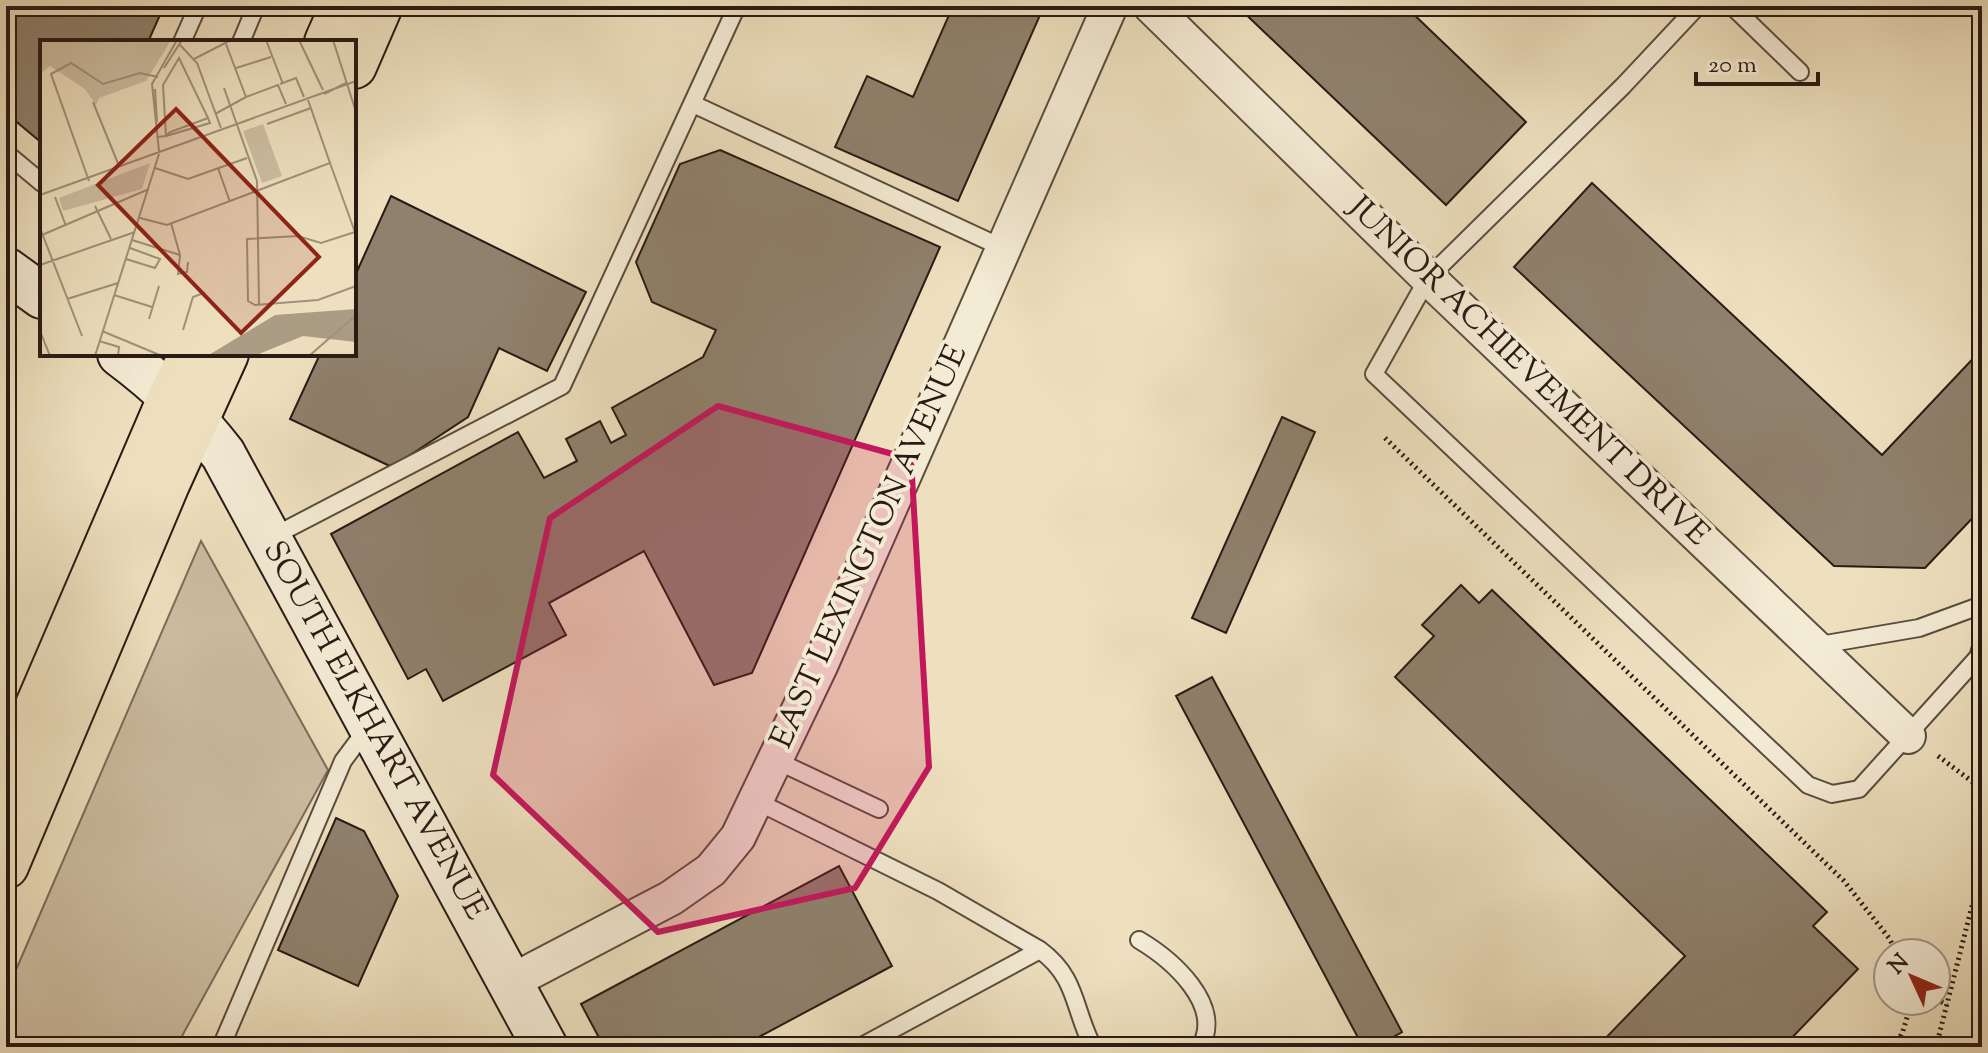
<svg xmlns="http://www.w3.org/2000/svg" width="1988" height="1053" viewBox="0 0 1988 1053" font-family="'Sorts Mill Goudy',serif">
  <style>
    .green { fill: #cdbea2; stroke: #7b6c5b; stroke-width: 2 }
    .building { fill: #8f816d; stroke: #291a14; stroke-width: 2 }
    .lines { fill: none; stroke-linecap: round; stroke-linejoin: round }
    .lane-casing { stroke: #5a4c3f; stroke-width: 20 }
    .street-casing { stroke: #5a4c3f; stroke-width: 38 }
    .secondary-casing { stroke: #291a14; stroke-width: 48 }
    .primary-casing { stroke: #291a14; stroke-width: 48 }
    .path { stroke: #291a14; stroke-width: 5; stroke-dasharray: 2 4; stroke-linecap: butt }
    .lane { stroke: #f4ebd5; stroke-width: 16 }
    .street { stroke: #f4ebd5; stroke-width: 34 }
    .secondary { stroke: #f4ebd5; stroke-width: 44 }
    .primary { stroke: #eee0bf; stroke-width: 44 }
    .marked { fill: #c2185b; fill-opacity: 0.2; stroke: #c2185b; stroke-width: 6; stroke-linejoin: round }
    .labels { text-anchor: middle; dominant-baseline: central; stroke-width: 8; stroke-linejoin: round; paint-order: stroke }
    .street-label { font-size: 32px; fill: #291a14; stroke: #f4ebd5 }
    .inset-road { fill: none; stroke: #9f917b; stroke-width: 2 }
    .view { fill: #8f2418; fill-opacity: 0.15; stroke: #8f2418; stroke-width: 4 }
    .inset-edge { fill: none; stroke: #291a14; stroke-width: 4 }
  </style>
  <rect width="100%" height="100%" fill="#eee0bf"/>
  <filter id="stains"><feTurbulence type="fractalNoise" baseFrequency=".0025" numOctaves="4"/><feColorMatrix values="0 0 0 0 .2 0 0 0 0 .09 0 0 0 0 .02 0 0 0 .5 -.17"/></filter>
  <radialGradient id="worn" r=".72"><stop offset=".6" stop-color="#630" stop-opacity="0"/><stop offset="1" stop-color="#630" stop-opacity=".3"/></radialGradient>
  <!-- green -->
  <path class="green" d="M 201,541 L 328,770 L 176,1047 L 6,1047 L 6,993 Z"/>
  <!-- building -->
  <path class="building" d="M 6,6 L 164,6 L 148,42 L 42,42 L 42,143 L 6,113 Z
    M 953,6 L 1044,6 L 958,201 L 835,147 L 867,76 L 913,97 Z
    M 1237,6 L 1405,6 L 1526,122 L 1446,205 Z
    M 720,150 L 940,247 L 752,673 L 714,685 L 644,551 L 549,603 L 566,635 L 443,701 L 426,669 L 408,679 L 331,534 L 518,432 L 544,478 L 577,461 L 566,439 L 600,421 L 611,443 L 626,435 L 612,408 L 703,357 L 716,330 L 652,302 L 636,262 L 680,164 Z
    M 1592,183 L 1882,455 L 1982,349 L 1982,508 L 1925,568 L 1834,566 L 1514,267 Z
    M 391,196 L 586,292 L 547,371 L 499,348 L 468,417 L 392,467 L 290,419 L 320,354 L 354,354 L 354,278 Z
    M 1282,417 L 1315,432 L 1226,633 L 1192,618 Z
    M 1461,585 L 1479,603 L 1492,590 L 1827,912 L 1813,926 L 1858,969 L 1783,1047 L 1597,1047 L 1685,956 L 1395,677 L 1434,636 L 1422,625 Z
    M 1212,677 L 1402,1032 L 1375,1047 L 1363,1047 L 1176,696 Z
    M 336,818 L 364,831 L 398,896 L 358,986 L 278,950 Z
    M 839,866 L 892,966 L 740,1047 L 604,1047 L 581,1004 Z"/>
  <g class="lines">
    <!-- lane casing -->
    <g class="lane-casing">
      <path id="lane" d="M 1698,6 L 1623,86 L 1428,278 L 1374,374 L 1808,785 L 1832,794 L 1859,789 L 1978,657 L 1982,644
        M 1732,6 L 1800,72
        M 182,42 L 198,6
        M 241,42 L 256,6
        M 693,104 L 1003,248
        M 6,153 L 42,183
        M 270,538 L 562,386 L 737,6
        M 1814,646 L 1919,628 L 1982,605
        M 775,760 L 879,809
        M 756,801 L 938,891 L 1040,950 C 1078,978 1073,1009 1093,1047
        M 1139,940 C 1171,959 1225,1005 1200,1047
        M 221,1047 L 343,761 L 369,726
        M 860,1047 L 1040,950"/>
    </g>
    <!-- street casing -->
    <g class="street-casing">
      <path id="street" d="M 1151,6 L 1428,278 L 1908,736
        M 511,982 L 671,898 L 711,870 L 738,837 L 820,666 L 1110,6"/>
    </g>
    <!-- secondary casing -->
    <g class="secondary-casing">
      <path id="secondary" d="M 6,270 L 42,296
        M 120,354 C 159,383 193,415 223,454 L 545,1047"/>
    </g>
    <!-- primary casing -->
    <g class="primary-casing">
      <path id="primary" d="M 327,42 L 343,6
        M 354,66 L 380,6
        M 6,780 L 171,396 L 192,354
        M 6,866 L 167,484 L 226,354"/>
    </g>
    <!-- path -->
    <path class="path" d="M 1385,438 L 1844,881 L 1889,938 L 1897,953
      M 1938,756 L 1982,789
      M 1936,999 L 1947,1005
      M 1895,1047 L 1903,1031 L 1912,1001
      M 1936,1047 L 1982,867"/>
    <!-- lane -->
    <use href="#lane" class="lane"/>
    <!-- street -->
    <use href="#street" class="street"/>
    <!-- secondary -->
    <use href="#secondary" class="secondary"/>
    <!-- primary -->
    <use href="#primary" class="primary"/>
  </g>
  <!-- marked area -->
  <path class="marked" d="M 718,406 L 911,459 L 929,767 L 855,888 L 658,932 L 493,775 L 550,518 Z"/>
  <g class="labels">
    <!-- street labels -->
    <g class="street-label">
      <text transform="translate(1528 372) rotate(44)">JUNIOR ACHIEVEMENT DRIVE</text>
      <text transform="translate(870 547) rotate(-66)">EAST LEXINGTON AVENUE</text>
      <text transform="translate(374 731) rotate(61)">SOUTH ELKHART AVENUE</text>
    </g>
  </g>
  <!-- overview -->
  <g transform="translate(40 40)">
    <rect width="316" height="316" fill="#eee0bf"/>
    <path d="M 0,0 L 131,0 L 106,41 L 59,58 L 56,65 L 45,49 L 10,26 L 0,34 ZM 223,84 L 242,136 L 222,143 L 203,91 ZM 110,123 L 102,149 L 23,171 L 19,158 Z" fill="#cdbea2"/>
    <path d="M 316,269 L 316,302 L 263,296 L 214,316 L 167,316 L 235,275 Z" fill="#ab9d85"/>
    <path class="inset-road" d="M 226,0 L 243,44M 259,0 L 283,50M 293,0 L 316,72M 186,4 L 206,57 L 238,45 L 246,64M 140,5 L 157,23 L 181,88M 154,19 L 191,0M 124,28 L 142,0M 196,28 L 231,17M 240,44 L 256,38 L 264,57M 184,48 L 217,141 L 219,264M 115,49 L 117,82M 284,54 L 306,43M 53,62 L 79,126M 175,74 L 206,57M 168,78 L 170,83 L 126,96 L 130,92 ZM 227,84 L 271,68M 117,97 L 126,96 L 123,45 L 139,18 L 168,78M 119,111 L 112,44 L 137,0M 290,123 L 316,195M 115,128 L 148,139 L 207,118M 178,128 L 190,162M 49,141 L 11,34 L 31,23 L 63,44 L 100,33 L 118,37M 0,155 L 316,41M 15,157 L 26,186M 55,166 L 71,199M 100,178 L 127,185 L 290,123 L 268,60M 131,183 L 140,215 L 138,234 L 147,232 L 148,222M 0,188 L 42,296M 315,192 L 281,203 L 258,196 L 207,199 L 208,261 L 215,265 L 278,260 L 316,246M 2,195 L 109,149M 92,200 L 140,215M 86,219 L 115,228 L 120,219 L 90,208M 0,225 L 95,192M 74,255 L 112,267M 27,259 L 78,243M 109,279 L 119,246M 143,290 L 153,257 L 161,254M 0,291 L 10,316M 62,291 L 122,316M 59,301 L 79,307 L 78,316M 55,316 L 119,114M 269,316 L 316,275"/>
    <path class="view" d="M 136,69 L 279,217 L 201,293 L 58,145 Z"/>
    <rect width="316" height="316" class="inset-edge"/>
  </g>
  <!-- margin -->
  <rect width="1988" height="1053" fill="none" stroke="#eee0bf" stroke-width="32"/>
  <rect x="8" y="8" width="1972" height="1037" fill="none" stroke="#291a14" stroke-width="4"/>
  <rect x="16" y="16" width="1956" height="1021" fill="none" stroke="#291a14" stroke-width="2"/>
  <!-- north arrow -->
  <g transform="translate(1912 977) rotate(314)"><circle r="38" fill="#f4ebd5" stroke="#a39788" stroke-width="2"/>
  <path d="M0-6L14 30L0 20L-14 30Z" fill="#8f2418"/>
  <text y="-12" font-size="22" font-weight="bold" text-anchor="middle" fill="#291a14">N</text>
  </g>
  <!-- scale -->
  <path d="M1696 72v12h122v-12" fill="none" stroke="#291a14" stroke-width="4"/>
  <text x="1708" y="72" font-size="24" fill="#291a14" stroke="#f4ebd5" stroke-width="6" paint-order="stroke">20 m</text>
  <rect width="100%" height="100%" filter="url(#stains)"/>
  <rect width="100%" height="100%" fill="url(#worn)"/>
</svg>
